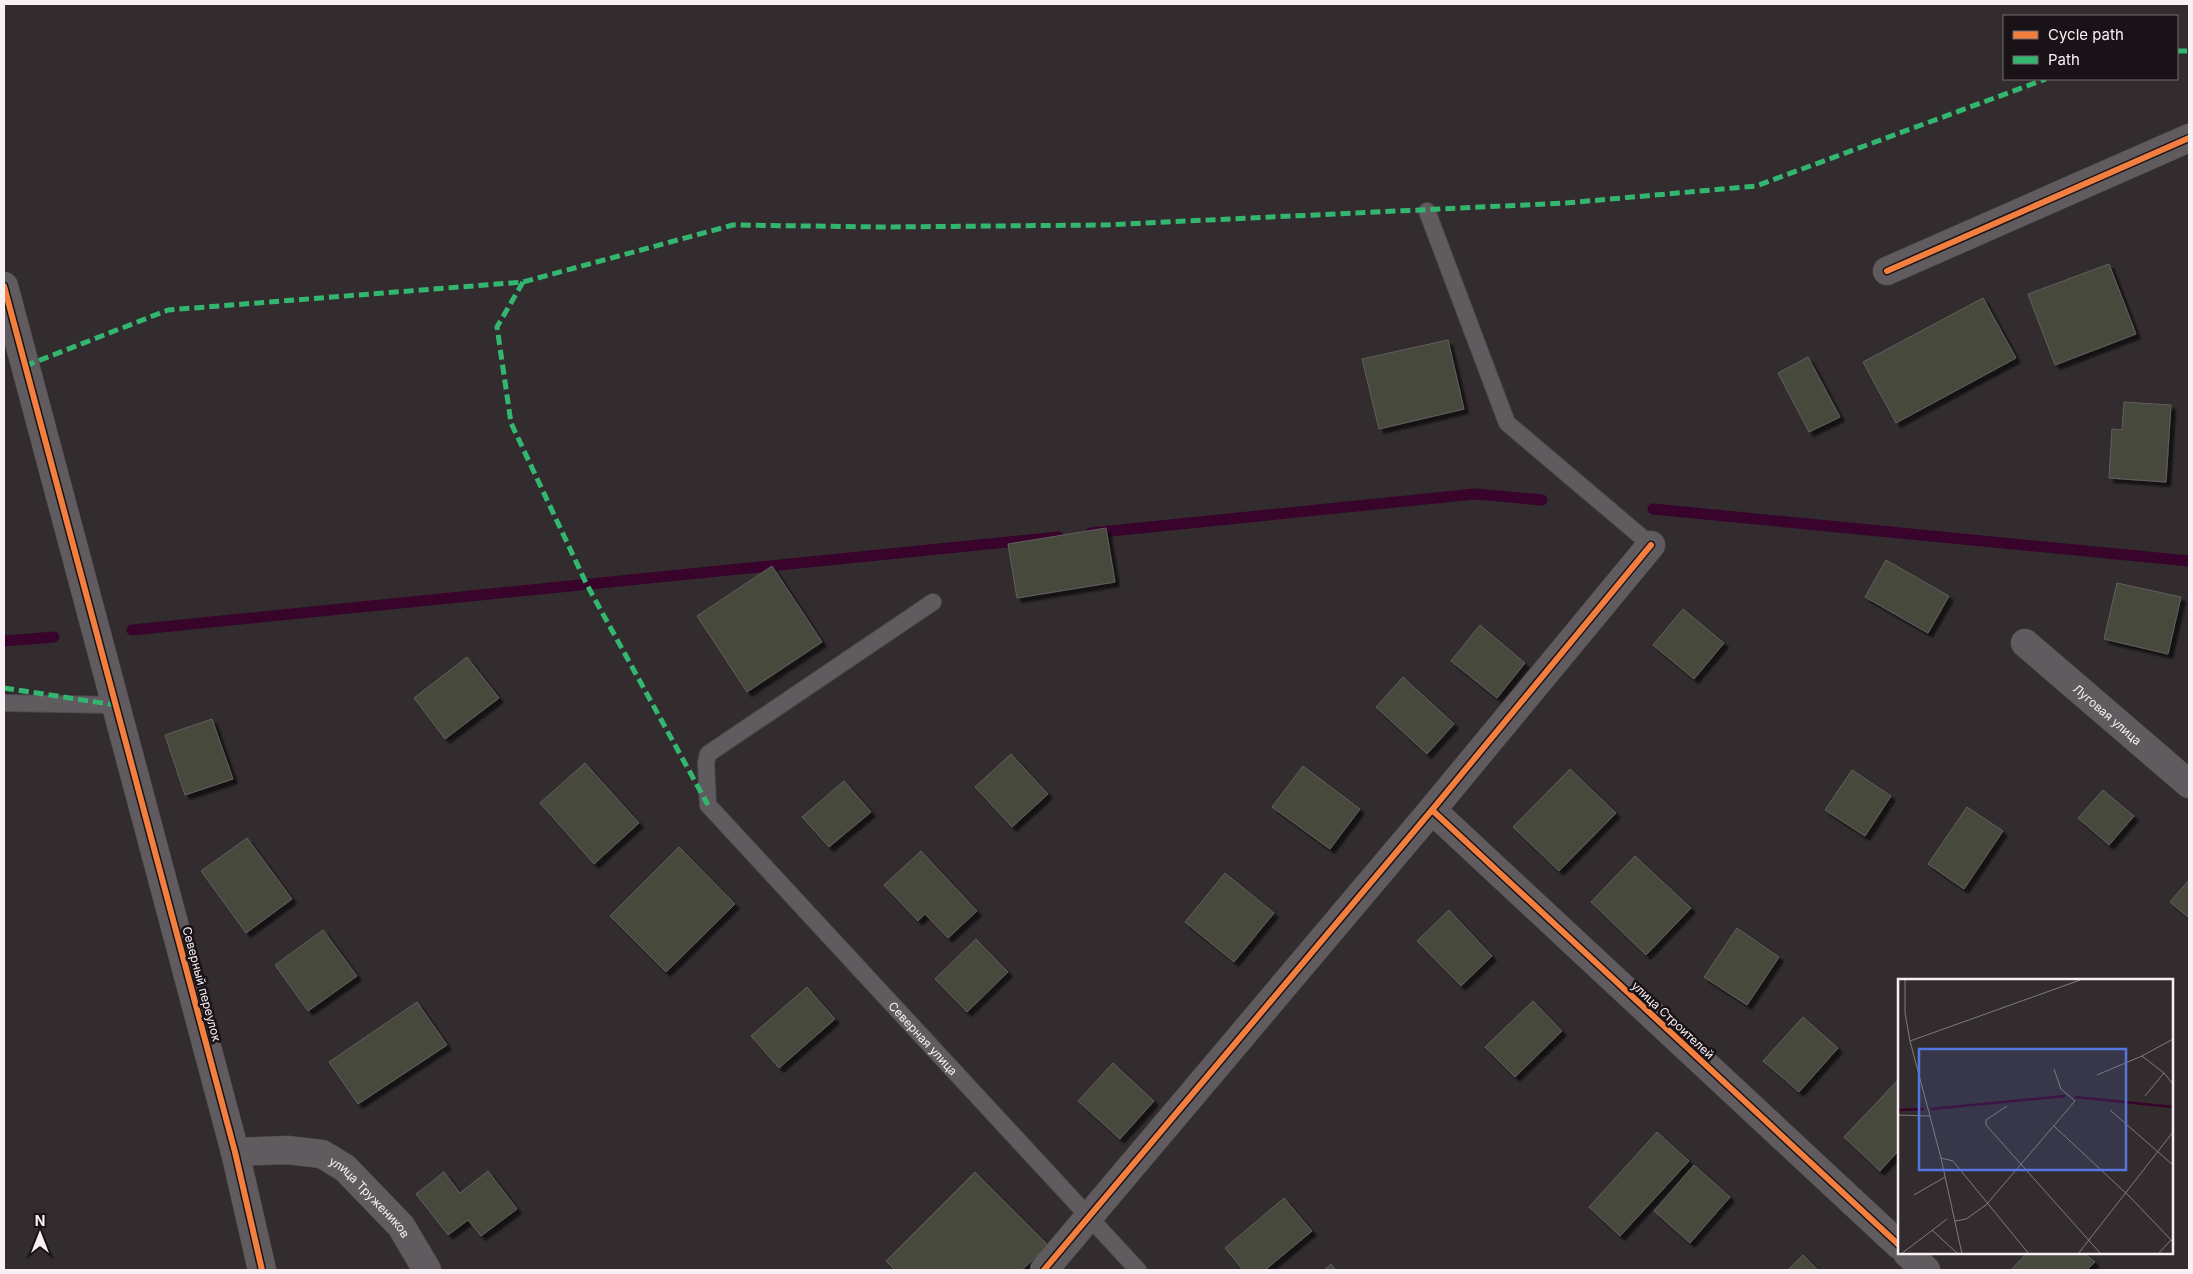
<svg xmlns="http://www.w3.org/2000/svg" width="2193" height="1274" viewBox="0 0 2193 1274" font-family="Inter,sans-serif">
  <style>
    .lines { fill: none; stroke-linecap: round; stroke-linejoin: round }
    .stream { stroke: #38042c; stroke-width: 11 }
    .building { fill: #46483d; stroke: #61605f; filter: url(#shadow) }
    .service-casing { stroke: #4e494c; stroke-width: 18 }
    .minor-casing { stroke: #4e494c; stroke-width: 29 }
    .service { stroke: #605b5e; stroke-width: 16 }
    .minor { stroke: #605b5e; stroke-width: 28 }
    .quiet { stroke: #33b770; stroke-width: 5; stroke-dasharray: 10 5; stroke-linecap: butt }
    .cycleway-casing { stroke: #191317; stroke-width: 9 }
    .cycleway { stroke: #f27e40; stroke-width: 6 }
    .labels { text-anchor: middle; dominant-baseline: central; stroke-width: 5; stroke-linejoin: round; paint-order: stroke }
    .street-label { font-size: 12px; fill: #f8f0f5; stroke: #191317 }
    .inset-river { fill: none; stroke: #38042c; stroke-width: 2.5 }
    .inset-road { fill: none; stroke: #817a7e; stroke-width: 1 }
    .view { fill: #5476df; fill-opacity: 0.15; stroke: #5476df; stroke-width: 2.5 }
    .inset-edge { fill: none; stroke: #f8f0f5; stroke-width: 2.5 }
  </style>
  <defs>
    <filter id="shadow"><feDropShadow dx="4.5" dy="4.5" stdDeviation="1" flood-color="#0009"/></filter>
  </defs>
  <rect width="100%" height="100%" fill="#322c2f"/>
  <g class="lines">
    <!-- stream -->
    <path class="stream" d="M 1653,509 L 2189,561
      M 1091,533 L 1475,494 L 1542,500
      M 132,630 L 1058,537
      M 4,641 L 54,637"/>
  </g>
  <!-- building -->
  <path class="building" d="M 2109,264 L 2136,334 L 2055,365 L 2028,294 Z
    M 1983,298 L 2016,358 L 1896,423 L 1863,362 Z
    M 1448,340 L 1464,409 L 1379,429 L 1362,359 Z
    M 1808,357 L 1840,417 L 1809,432 L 1778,373 Z
    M 2124,402 L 2171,405 L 2166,482 L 2109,478 L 2112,429 L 2122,430 Z
    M 1106,528 L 1115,582 L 1017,598 L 1008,544 Z
    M 1886,560 L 1949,596 L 1928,633 L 1865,597 Z
    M 772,566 L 822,642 L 747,692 L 697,616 Z
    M 2117,583 L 2181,597 L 2168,654 L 2104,639 Z
    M 1683,609 L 1724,643 L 1694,679 L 1653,645 Z
    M 1480,625 L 1525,663 L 1497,698 L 1451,661 Z
    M 467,657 L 499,698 L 445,739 L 414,698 Z
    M 1403,677 L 1454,724 L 1427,754 L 1376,707 Z
    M 212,719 L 233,779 L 185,795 L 165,735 Z
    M 1011,754 L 1048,794 L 1012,827 L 975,787 Z
    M 585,763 L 639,823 L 594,864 L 540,803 Z
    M 1303,766 L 1360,809 L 1330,849 L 1272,807 Z
    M 1570,769 L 1616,813 L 1559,871 L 1513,827 Z
    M 1852,770 L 1891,796 L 1865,836 L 1825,810 Z
    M 844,781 L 871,812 L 829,847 L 802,817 Z
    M 2103,790 L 2134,816 L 2109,845 L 2078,818 Z
    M 1967,807 L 2003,831 L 1964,889 L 1928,864 Z
    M 247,838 L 292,899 L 246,933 L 201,871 Z
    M 679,847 L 735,904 L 666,972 L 610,916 Z
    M 921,851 L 977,911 L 948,938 L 925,914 L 918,921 L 884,885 Z
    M 1635,856 L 1691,908 L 1646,955 L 1591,902 Z
    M 1225,873 L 1274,913 L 1234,962 L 1185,922 Z
    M 2189,880 L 2189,918 L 2170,902 Z
    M 1449,910 L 1492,956 L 1461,986 L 1417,941 Z
    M 1737,928 L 1779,957 L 1747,1005 L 1704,977 Z
    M 323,930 L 357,976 L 308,1011 L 275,965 Z
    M 976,939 L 1008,972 L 967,1012 L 935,979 Z
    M 807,987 L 835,1019 L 779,1068 L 751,1036 Z
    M 1533,1001 L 1562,1031 L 1515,1077 L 1485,1047 Z
    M 417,1002 L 447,1045 L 358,1104 L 329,1062 Z
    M 1803,1017 L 1838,1048 L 1799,1092 L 1763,1061 Z
    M 1113,1063 L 1154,1101 L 1120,1139 L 1078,1101 Z
    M 1899,1079 L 1899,1150 L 1880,1171 L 1844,1137 Z
    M 1657,1132 L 1689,1161 L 1620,1236 L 1589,1207 Z
    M 1694,1165 L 1730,1197 L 1690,1243 L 1654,1211 Z
    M 488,1171 L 517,1209 L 481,1236 L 468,1220 L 448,1235 L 416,1194 L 444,1172 L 460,1193 Z
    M 975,1172 L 1048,1245 L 1022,1270 L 895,1270 L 886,1261 Z
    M 1284,1198 L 1312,1231 L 1265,1270 L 1243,1270 L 1225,1248 Z
    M 2027,1253 L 2084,1253 L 2095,1262 L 2087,1270 L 2011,1270 Z
    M 1803,1255 L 1818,1270 L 1788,1270 Z
    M 1331,1264 L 1336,1270 L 1324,1270 Z"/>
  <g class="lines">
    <!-- service casing -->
    <g class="service-casing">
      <g id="service">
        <path d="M 1427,211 L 1507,423 L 1651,545"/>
        <path id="s1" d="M 933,602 L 708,754 L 706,763 L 708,805 L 1138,1270"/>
        <path d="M 4,703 L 115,705"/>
      </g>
    </g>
    <!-- minor casing -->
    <g class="minor-casing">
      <g id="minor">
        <path d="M 1887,271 L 2189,138"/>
        <path d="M 4,286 L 235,1152 L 262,1270"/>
        <path id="s2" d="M 2025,643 L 2189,784"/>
        <path d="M 1432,810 L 1899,1245"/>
        <path id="s3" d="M 235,1152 L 287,1150 L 322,1154 L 345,1168 L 401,1226 L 427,1270"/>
        <path d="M 1907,1253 L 1926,1270"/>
        <path d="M 1044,1270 L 1432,810 L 1651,545"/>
      </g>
    </g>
    <!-- service -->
    <use href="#service" class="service"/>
    <!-- minor -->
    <use href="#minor" class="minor"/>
    <!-- quiet -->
    <path class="quiet" d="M 2177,51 L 2189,51
      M 523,282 L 497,327 L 511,423 L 587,585 L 708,805
      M 25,366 L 168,310 L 523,282 L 733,225 L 883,227 L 1103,225 L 1566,203 L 1756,186 L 2046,79
      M 4,688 L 115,705"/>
    <!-- cycleway casing -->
    <g class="cycleway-casing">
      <path id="cycleway" d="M 1887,271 L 2189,138
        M 4,286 L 235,1152 L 262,1270
        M 1432,810 L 1899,1245
        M 1044,1270 L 1432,810 L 1651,545"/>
    </g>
    <!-- cycleway -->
    <use href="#cycleway" class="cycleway"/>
  </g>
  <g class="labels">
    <!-- street labels -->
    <g class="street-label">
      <text stroke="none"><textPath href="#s2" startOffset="109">Луговая улица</textPath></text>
      <text transform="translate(202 984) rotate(75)">Северный переулок</text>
      <text transform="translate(1673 1020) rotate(43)">улица Строителей</text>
      <text stroke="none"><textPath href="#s1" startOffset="640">Северная улица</textPath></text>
      <text stroke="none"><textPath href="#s3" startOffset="152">улица Тружеников</textPath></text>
    </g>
  </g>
  <!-- overview -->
  <g transform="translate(1898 979)">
    <rect width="275" height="275" fill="#322c2f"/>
    <path class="inset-river" d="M 177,118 L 275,128M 33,130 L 167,117M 0,131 L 26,130"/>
    <path class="inset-road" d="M 7,0 L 7,34 L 12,62 L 43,179 L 64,275M 12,62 L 185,0M 244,77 L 275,60M 199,96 L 244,77 L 266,94 L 275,105M 247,117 L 266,94M 109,127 L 88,141 L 88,146 L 203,275M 212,131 L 275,186M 0,136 L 32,137M 156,147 L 232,218 L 275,263M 43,179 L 55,182 L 131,275M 16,216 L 47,198M 57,242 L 68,240 L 88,226 L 177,122 L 163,110 L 156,90M 34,251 L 60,275M 3,275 L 49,240M 180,275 L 275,153M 260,275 L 273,261"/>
    <path class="view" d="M 21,70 L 228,70 L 228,191 L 21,191 Z"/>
    <rect width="275" height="275" class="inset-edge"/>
  </g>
  <!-- border -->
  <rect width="2193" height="1274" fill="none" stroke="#f8f0f5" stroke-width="10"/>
  <!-- legend -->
  <rect x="2003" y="15" width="175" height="65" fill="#191317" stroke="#726b70"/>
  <rect x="2013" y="31" width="25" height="8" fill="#f27e40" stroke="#726b70"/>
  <text x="2048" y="40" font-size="15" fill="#f8f0f5">Cycle path</text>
  <rect x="2013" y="56" width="25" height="8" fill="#33b770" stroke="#726b70"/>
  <text x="2048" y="65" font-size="15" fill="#f8f0f5">Path</text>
  <!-- north arrow -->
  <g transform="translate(40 1234)" stroke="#191317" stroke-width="4" paint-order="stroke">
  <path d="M0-4L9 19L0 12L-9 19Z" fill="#f8f0f5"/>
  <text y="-8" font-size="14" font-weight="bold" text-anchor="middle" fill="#f8f0f5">N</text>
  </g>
</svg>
